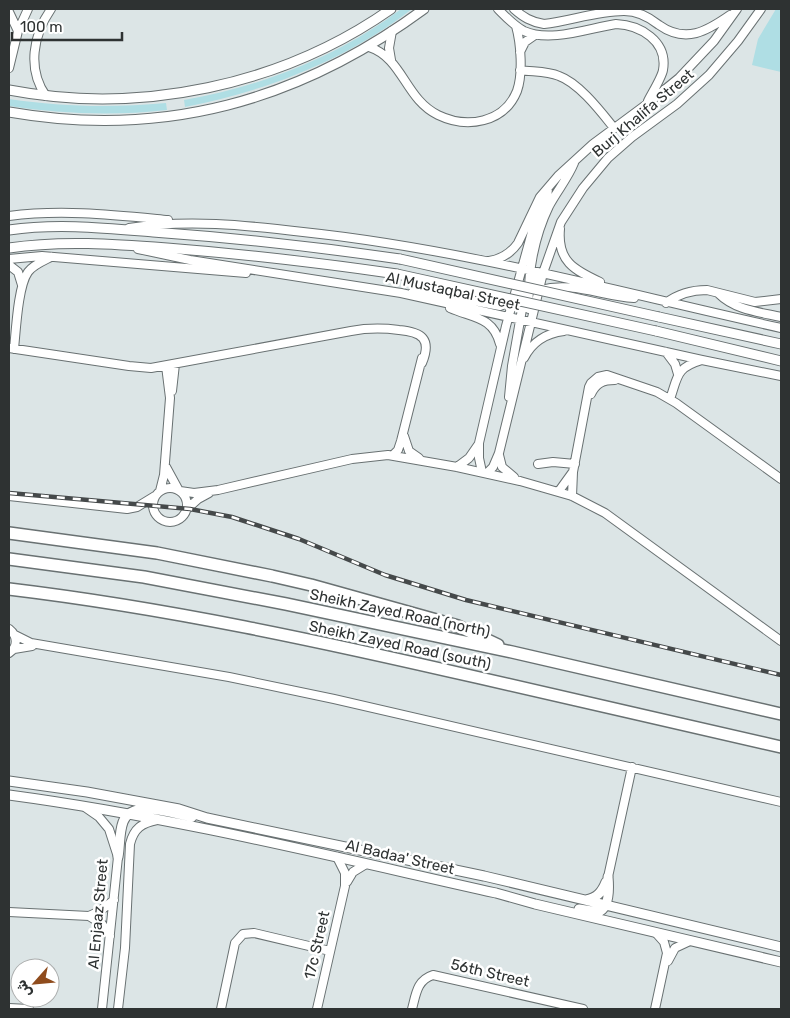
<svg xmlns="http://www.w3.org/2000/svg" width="790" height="1018" viewBox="0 0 790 1018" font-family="Rubik,'Noto Naskh Arabic',sans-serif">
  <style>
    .green { fill: #afdee4 }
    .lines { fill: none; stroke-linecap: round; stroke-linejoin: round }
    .minor-casing { stroke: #697172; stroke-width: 10 }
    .major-casing { stroke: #697172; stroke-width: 11 }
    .highway-casing { stroke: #697172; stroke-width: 14 }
    .minor { stroke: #fff; stroke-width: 8 }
    .major { stroke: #fff; stroke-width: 9 }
    .highway { stroke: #fff; stroke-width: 11 }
    .rail-casing { stroke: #45494a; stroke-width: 4.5 }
    .rail { stroke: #fff; stroke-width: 2.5; stroke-dasharray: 8; stroke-linecap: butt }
    .major-bridge-casing { stroke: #697172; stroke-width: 11; stroke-linecap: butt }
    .major-bridge { stroke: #fff; stroke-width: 9 }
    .labels { text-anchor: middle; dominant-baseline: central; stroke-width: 5; stroke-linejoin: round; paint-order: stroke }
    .street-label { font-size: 15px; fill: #2e3232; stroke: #fff }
  </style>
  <rect width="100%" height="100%" fill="#dce5e6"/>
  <!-- green -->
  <path class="green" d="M 401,9 L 412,9 C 346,60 267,91 185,107 L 184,100 C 261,87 339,56 401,9 Z
    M 776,9 L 781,9 L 781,72 L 752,65 L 758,39 Z
    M 9,99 C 63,107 112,108 166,103 L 167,110 C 114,116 61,114 9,106 Z"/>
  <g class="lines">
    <!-- minor casing -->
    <g class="minor-casing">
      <path id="minor" d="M 498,9 C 506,17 514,26 524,31 C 550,43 589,28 616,24 C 640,25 668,41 663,70 C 662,77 652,93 648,101
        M 514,9 C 523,17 531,22 544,24 C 570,21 597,11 624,11 C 638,11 649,17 659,25 C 686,44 707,31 730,15
        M 9,12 L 18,31
        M 369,47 C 403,58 405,99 438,115 C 467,129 504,123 517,91 C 523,74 521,44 516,26
        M 520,52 L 525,42 L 535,35
        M 391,60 L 389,48 L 392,31
        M 9,68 L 18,31 L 28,9
        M 520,70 C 533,72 547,71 559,76 C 579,83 601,112 614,128
        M 46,96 C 27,69 33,35 51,9
        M 9,216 C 62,209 115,215 168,220
        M 129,228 C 187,219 245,225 303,232 C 465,249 622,293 781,328
        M 560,229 C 557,261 574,270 600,282
        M 138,249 L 190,260 L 401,293 L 702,360 L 781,376
        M 9,259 L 42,256 L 246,273
        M 489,261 C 502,259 511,253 518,243 L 540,197 L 558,176 L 593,144 L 647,104 L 679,78 L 714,41 L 737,9
        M 9,265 L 18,272 L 22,285
        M 540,290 C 573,281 601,296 634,298
        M 413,292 L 432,293 L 500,306 C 516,301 531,284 543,273
        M 719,294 C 735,310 759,312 781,317
        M 666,303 C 679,293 692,290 707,290 L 755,302 L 781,299
        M 450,308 C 472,318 493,316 500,344
        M 529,309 C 527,275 534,237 549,206 C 557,191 568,178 574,163
        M 9,348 L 129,366 L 151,368 L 351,331 C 367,328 383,328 399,330 C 422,332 432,339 422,363
        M 14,349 C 16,330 18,286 28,272 C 33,265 43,261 51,257
        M 666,352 L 675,364 L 678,374
        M 524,358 C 532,342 547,333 564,331
        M 172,391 L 175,364
        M 591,394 C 596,383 603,380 615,380
        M 509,397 L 512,366 L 524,298
        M 670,399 C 678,377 675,368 702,360
        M 404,436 L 409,451 L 419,458
        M 393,455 L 398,450 L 401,441 L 422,358
        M 499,455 L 502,467 L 514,477
        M 538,464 L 553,462 L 575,464
        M 166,467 L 178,489
        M 457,467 L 469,458 L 478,445
        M 482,472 L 479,458 L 479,443 L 506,326 L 532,232 L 547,198 L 548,188
        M 487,473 L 493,467 L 499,453 L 543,273 L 561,222 L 583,188 L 608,158 L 632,137 L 677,104 L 709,75 L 738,41 L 761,9
        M153 505a17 17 0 1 1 34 0a17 17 0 1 1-34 0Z
        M 160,491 L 164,475 L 170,398 L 166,366
        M 180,491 L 194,493 L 218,490 L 352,459 L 388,455 L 457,467 L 520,481 L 572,496 L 605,513 L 781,641
        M 559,491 L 572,473
        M 9,496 L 127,509 L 137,507 L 155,496
        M 572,496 L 573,472 L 589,387 L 591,383 L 598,377 L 607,375 L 657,392 L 676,403 L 781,479
        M 187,509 L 198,499 L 209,493
        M 9,629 C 18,636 18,647 9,653
        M 15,635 L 31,643 L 229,677 L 334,699 L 781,802
        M 14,649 L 32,646
        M 86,808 L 99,817 L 109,829 L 118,857 L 102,1009
        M 608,877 L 632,767
        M 347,882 L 353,872 L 366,864
        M 9,912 L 89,916 L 100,911 L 114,900
        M 89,916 L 102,924 L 110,936
        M 668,961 L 675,948 L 690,941
        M 9,1008 L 29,1009
        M 118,1009 L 125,948 L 130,844 C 134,828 142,823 157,820
        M 221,1009 L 235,943 L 243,934 L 254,933 L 330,951
        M 317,1009 L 345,886 L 345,873 L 337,857
        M 412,1009 C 416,994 417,980 433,975 L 583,1009
        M 655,1009 L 667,953 L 664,942 L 656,933"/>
    </g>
    <!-- major casing -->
    <g class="major-casing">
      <path id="major" d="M 9,90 C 140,115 281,86 391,9
        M 9,112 C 163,139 299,101 424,9
        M 9,230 C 57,223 105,228 153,232 C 236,238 318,247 400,259
        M 9,248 C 61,240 115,244 167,248 C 244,254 321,263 397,274
        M 659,317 L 781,344
        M 656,331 L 781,361
        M 9,781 L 87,792 L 179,809 L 207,818 L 484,876 L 781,947
        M 9,795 C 173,817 334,857 496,893 L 535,904 L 781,962
        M 118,857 C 120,846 119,833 123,822 C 132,798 173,814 192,817
        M 586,900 C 597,898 602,892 606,882
        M 579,909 L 598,912 C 610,908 609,888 608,877"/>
    </g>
    <!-- highway casing -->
    <g class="highway-casing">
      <path id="highway" d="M 9,533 L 157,553 L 272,576 L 311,585 L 458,626 L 498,645
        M 9,559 L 144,577 L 286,604 L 512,652 L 781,714
        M 9,589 C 168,608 324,642 480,678 C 580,701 681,724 781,747"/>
    </g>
    <!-- minor -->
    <use href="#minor" class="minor"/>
    <!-- major -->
    <use href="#major" class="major"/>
    <!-- highway -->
    <use href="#highway" class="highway"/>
    <!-- rail casing -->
    <g class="rail-casing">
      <path id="rail" d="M 9,493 L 190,509 L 232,517 L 299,539 L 385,575 L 466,600 L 781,675"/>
    </g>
    <!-- rail -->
    <use href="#rail" class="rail"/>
    <!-- major-bridge casing -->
    <g class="major-bridge-casing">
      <path id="major-bridge" d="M 400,259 L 659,317
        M 397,274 L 656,331"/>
    </g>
    <!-- major-bridge -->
    <use href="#major-bridge" class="major-bridge"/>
  </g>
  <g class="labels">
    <!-- street labels -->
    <g class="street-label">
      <text transform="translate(643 113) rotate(-40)">Burj Khalifa Street</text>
      <text transform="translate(453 291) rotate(12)">Al Mustaqbal Street</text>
      <text transform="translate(400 613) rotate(12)">Sheikh Zayed Road (north)</text>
      <text transform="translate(400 645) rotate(12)">Sheikh Zayed Road (south)</text>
      <text transform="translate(400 857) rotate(13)">Al Badaa' Street</text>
      <text transform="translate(98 914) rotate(-85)">Al Enjaaz Street</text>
      <text transform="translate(317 945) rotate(-77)">17c Street</text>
      <text transform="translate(490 973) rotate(13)">56th Street</text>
    </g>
  </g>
  <!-- border -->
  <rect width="790" height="1018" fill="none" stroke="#2e3232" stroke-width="20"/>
  <!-- north arrow -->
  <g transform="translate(35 983) rotate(243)"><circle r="24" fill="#ffffff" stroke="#abadad"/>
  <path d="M0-4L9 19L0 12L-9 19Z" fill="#8f4c1d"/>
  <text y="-8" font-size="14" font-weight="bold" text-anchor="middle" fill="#2e3232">ش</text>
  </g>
  <!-- scale -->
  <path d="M12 32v8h110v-8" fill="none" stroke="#2e3232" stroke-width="2.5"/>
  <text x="20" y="32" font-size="15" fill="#2e3232" stroke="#ffffff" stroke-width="4" paint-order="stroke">100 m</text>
</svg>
